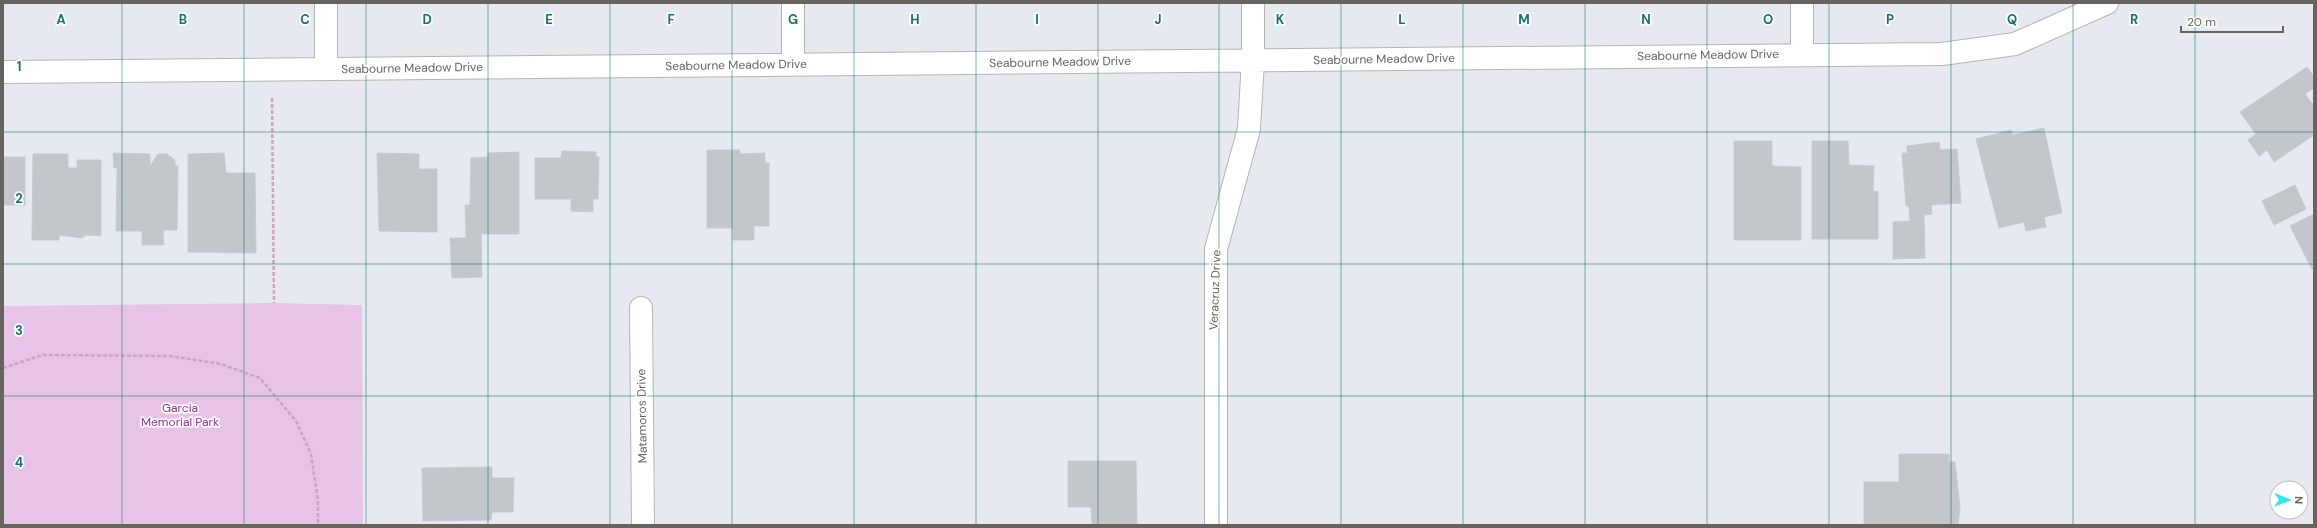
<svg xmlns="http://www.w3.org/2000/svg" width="2317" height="528" viewBox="0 0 2317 528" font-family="'DM Sans',sans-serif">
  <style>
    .green { fill: #e7c3e8 }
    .building { fill: #c3c6cb; stroke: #c5cbd6 }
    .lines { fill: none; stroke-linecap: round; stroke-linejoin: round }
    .minor-casing { stroke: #b6b4af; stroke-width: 24 }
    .path { stroke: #d1a1c6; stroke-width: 2.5; stroke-dasharray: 4 2; stroke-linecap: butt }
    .minor { stroke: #fff; stroke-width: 22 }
    .grid { fill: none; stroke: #0f766e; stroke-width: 1; stroke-opacity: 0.55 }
    .labels { text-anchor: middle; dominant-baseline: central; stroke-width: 3.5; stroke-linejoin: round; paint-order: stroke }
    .street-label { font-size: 12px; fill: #67635e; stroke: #fff }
    .park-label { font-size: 12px; fill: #8e368e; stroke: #fff }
    .grid-label { font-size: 13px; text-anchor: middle; font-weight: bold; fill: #0f766e; stroke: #fff; stroke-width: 3.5; stroke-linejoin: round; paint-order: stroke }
  </style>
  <rect width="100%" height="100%" fill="#e7e9f0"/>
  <!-- green -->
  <path class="green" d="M 274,303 L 362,305 L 363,525 L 3,525 L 3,306 Z"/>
  <!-- building -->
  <path class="building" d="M 2307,67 L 2314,77 L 2314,88 L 2305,94 L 2314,106 L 2314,135 L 2274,162 L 2267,150 L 2259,156 L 2248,140 L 2256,134 L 2240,112 Z
    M 2044,128 L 2062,213 L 2044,217 L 2046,227 L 2026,231 L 2024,222 L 1999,228 L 1976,139 L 2011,130 L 2013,135 Z
    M 1734,141 L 1772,141 L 1772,166 L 1801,167 L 1801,240 L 1734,240 Z
    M 1812,141 L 1848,141 L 1849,165 L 1874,166 L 1873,192 L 1878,191 L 1878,239 L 1812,239 Z
    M 1939,142 L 1940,150 L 1957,149 L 1961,203 L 1931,205 L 1932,214 L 1924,215 L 1925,258 L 1893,259 L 1893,222 L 1910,221 L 1909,206 L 1906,206 L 1902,153 L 1907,153 L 1907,146 Z
    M 707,150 L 740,150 L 740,154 L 765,153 L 765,163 L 769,163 L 769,226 L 754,226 L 754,240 L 733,240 L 733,228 L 707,228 Z
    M 562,151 L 596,152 L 596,157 L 599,157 L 598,199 L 593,199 L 593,212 L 571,211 L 571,199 L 535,199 L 535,158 L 561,158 Z
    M 519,152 L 519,234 L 481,234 L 482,277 L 452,278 L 450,238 L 466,238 L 465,205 L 470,205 L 471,158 L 488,157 L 488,153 Z
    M 113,153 L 150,154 L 150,166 L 158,154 L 167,154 L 175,160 L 175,166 L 178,166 L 177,230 L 163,230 L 164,245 L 142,245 L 142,231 L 116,231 L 117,168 L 114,168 Z
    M 224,153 L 226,173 L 255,173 L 256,253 L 188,252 L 188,154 Z
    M 377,153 L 419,154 L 419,169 L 437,169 L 437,232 L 379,231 Z
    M 33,154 L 68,154 L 68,168 L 77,168 L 77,160 L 101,160 L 101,236 L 86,235 L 82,238 L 59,235 L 59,240 L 32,240 Z
    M 3,157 L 25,157 L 25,205 L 3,205 Z
    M 2295,185 L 2306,209 L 2274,225 L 2262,201 Z
    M 2314,214 L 2314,268 L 2312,269 L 2290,226 Z
    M 1899,454 L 1949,454 L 1949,462 L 1955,462 L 1960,508 L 1958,525 L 1864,525 L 1864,482 L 1899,482 Z
    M 1068,461 L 1136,461 L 1137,525 L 1092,525 L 1091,507 L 1068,507 Z
    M 492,467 L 492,478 L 514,478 L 513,512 L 492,512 L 491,520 L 423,521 L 422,468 Z"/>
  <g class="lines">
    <!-- minor casing -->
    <g class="minor-casing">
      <path id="minor" d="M 1802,3 L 1802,54
        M 793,64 L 793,3
        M 326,69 L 326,3
        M 3,72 L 1942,54 L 2015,44 L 2107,3
        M 641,308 L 643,525
        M 1216,525 L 1216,249 L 1249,129 L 1253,60 L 1253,3"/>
    </g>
    <!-- path -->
    <path class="path" d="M 272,98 L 274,303
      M 3,368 L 42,355 L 170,356 L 221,364 L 260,378 L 296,421 L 311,454 L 318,501 L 318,525"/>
    <!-- minor -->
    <use href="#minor" class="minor"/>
  </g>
  <!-- grid -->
  <path class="grid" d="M 122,3 L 122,525M 244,3 L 244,525M 366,3 L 366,525M 488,3 L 488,525M 610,3 L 610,525M 732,3 L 732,525M 854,3 L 854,525M 976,3 L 976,525M 1098,3 L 1098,525M 1219,3 L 1219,525M 1341,3 L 1341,525M 1463,3 L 1463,525M 1585,3 L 1585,525M 1707,3 L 1707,525M 1829,3 L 1829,525M 1951,3 L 1951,525M 2073,3 L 2073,525M 2195,3 L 2195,525M 3,132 L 2314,132M 3,264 L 2314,264M 3,396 L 2314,396"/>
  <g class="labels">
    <!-- street labels -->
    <g class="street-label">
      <text transform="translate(1708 55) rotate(-1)">Seabourne Meadow Drive</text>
      <text transform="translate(1384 59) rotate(-1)">Seabourne Meadow Drive</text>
      <text transform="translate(1060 62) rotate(-1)">Seabourne Meadow Drive</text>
      <text transform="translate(736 65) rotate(-1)">Seabourne Meadow Drive</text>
      <text transform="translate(412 68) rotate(-1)">Seabourne Meadow Drive</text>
      <text transform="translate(1215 290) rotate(-88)">Veracruz Drive</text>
      <text transform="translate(642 416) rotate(-91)">Matamoros Drive</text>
    </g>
    <!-- park labels -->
    <g class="park-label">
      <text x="180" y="408">Garcia<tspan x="180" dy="14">Memorial Park</tspan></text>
    </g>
  </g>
  <g class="grid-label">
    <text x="61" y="24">A</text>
    <text x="183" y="24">B</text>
    <text x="305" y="24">C</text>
    <text x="427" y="24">D</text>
    <text x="549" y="24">E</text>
    <text x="671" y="24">F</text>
    <text x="793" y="24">G</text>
    <text x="915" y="24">H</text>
    <text x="1037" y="24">I</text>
    <text x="1158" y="24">J</text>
    <text x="1280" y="24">K</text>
    <text x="1402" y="24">L</text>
    <text x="1524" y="24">M</text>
    <text x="1646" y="24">N</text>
    <text x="1768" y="24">O</text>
    <text x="1890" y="24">P</text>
    <text x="2012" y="24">Q</text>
    <text x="2134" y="24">R</text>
    <text x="19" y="71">1</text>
    <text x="19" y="203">2</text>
    <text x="19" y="335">3</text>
    <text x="19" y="467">4</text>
  </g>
  <!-- border -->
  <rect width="2317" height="528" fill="none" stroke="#67635e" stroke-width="8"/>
  <!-- north arrow -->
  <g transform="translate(2289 500) rotate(91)"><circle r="19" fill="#ffffff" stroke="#c2c1bf"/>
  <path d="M0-3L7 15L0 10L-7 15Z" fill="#30e6ed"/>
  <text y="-6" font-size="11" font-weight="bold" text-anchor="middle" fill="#67635e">N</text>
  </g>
  <!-- scale -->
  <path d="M2181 26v6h102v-6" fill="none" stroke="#67635e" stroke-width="2"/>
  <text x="2187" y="26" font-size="12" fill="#67635e" stroke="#ffffff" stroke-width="3" paint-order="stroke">20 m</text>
</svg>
